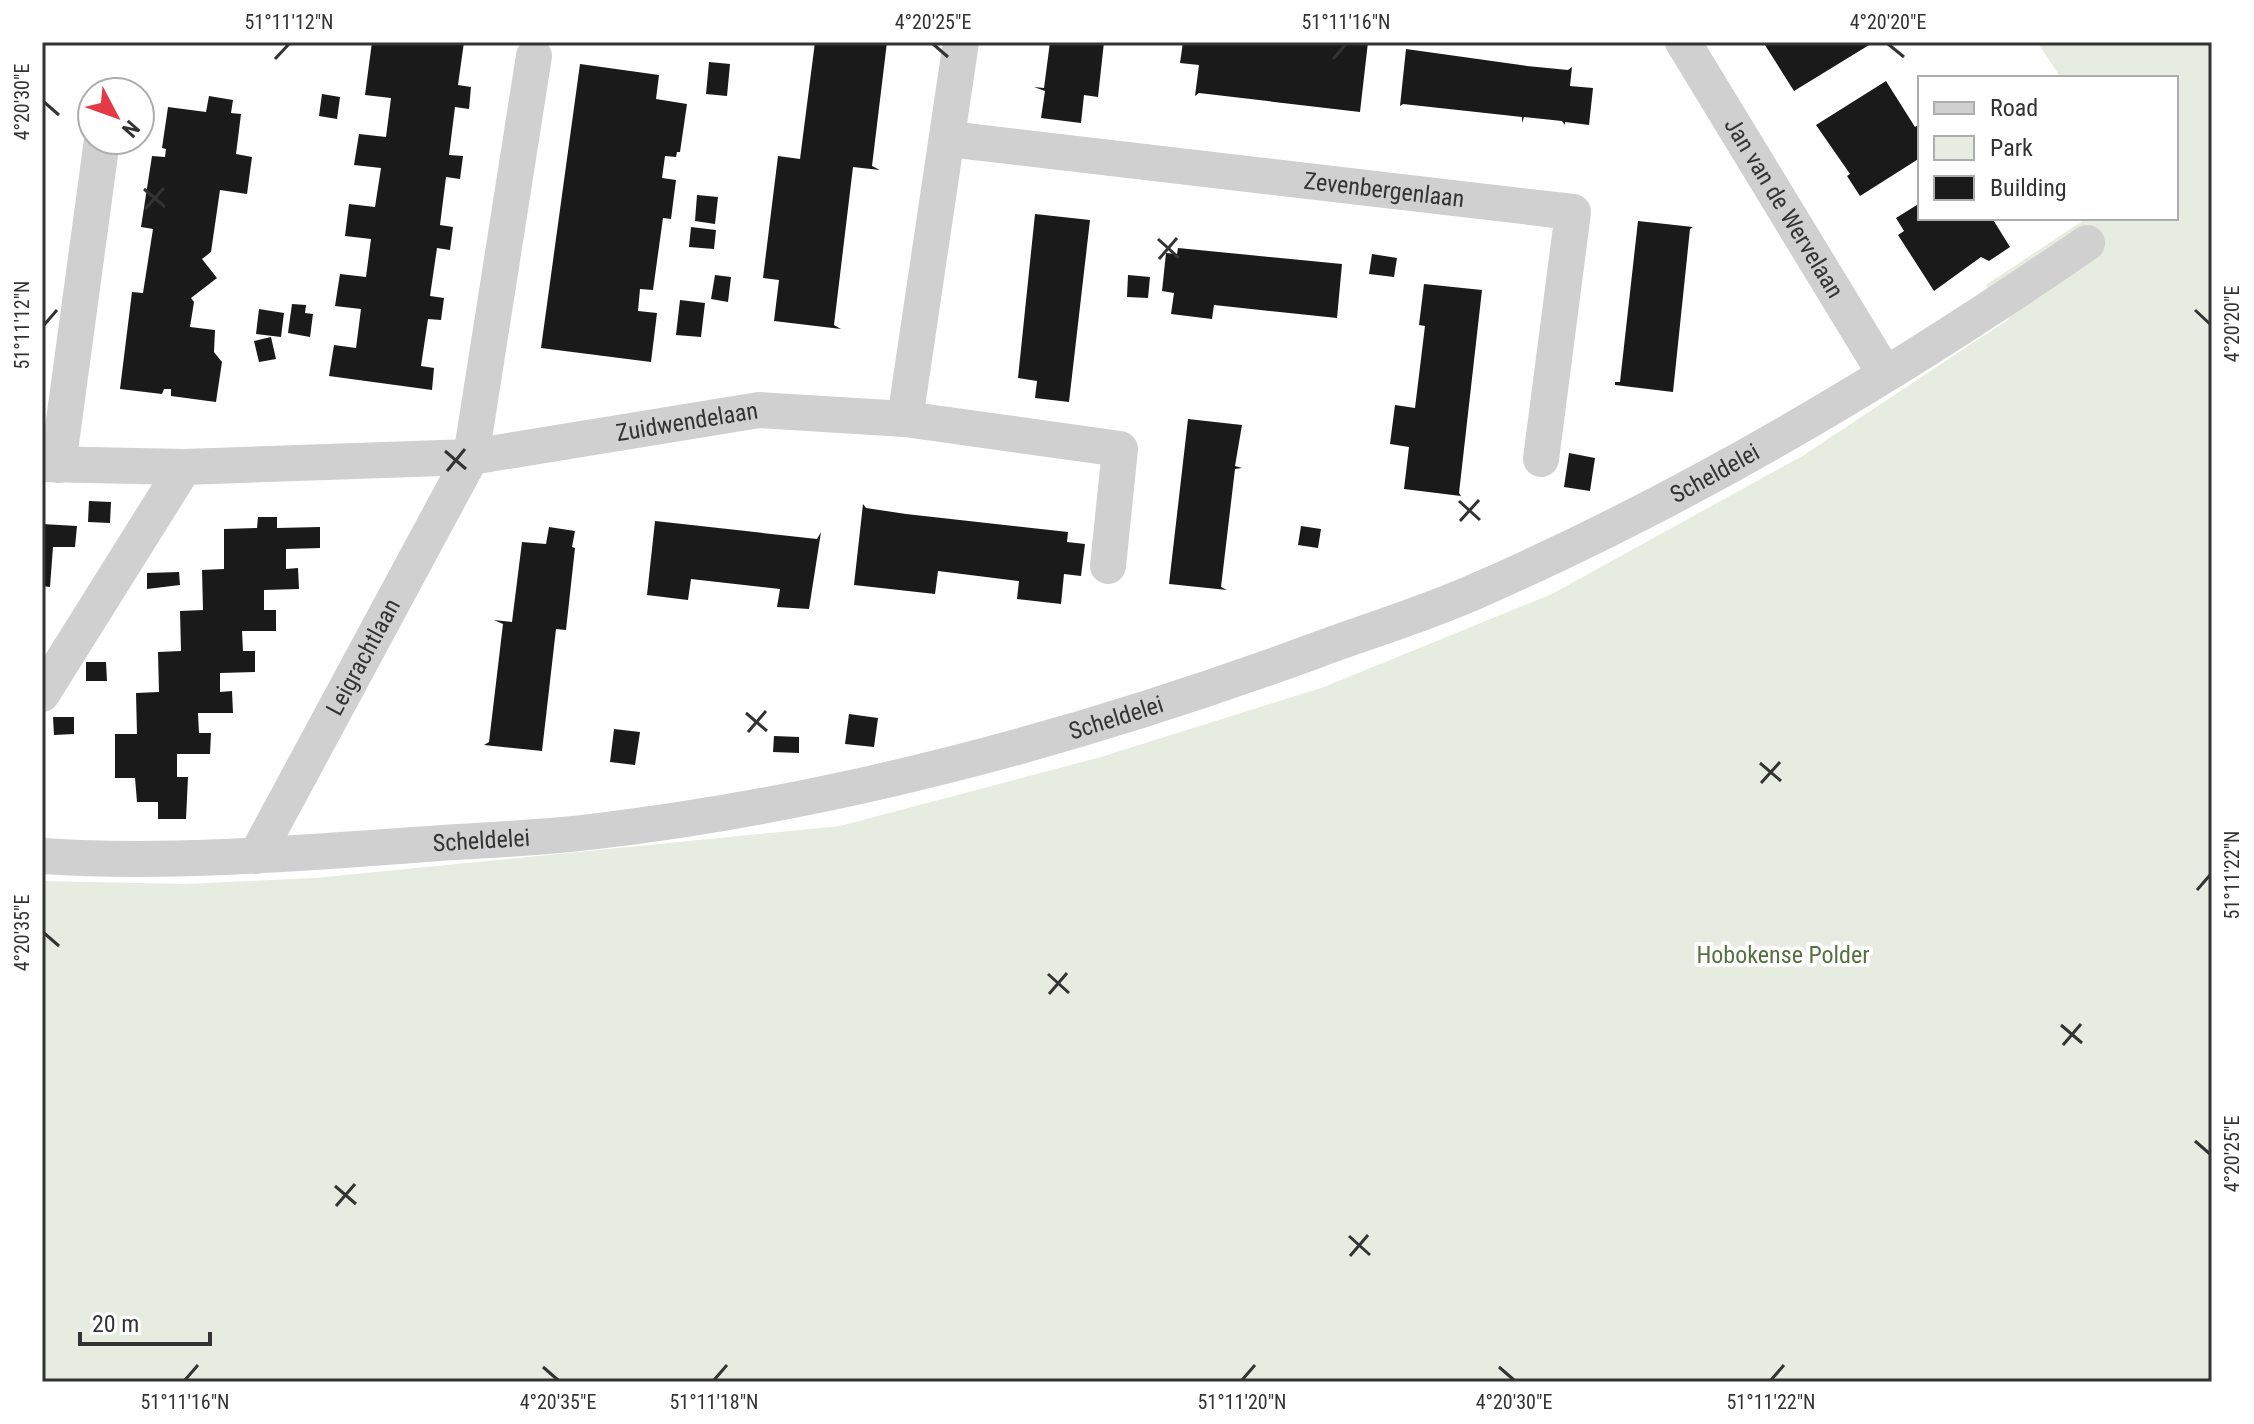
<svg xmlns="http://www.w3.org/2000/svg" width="2254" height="1424" viewBox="0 0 2254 1424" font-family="'Roboto Condensed',sans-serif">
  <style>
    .green { fill: #e6ecdf }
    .building { fill: #1a1a1a }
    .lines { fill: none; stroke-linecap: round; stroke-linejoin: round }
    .street { stroke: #d0d0d0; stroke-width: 36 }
    .ticks { fill: none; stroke: #333; stroke-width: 3 }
    .labels { text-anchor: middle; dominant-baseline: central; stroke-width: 8; stroke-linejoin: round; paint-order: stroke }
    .street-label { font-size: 24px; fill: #333; stroke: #fff }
    .park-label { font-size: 24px; fill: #56703f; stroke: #fff }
    .neatline { fill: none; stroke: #333; stroke-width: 3 }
    .ticks-label { font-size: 20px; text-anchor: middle; fill: #333 }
  </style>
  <rect width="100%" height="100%" fill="#fff"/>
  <!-- green -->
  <path class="green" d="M 2037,42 L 2212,42 L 2212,1382 L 42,1382 L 42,881 L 185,884 L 315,878 L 840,826 L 1101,757 L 1324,687 L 1552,594 L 1804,455 L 2009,319 L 1986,285 L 2087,218 L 2176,218 L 2176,78 L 2061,78 Z"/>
  <!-- building -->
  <path class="building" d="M 372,42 L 464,42 L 458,85 L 471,87 L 469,109 L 455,107 L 449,155 L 463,156 L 460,179 L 446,177 L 440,225 L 453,227 L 450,250 L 437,248 L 430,296 L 444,298 L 441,320 L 428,319 L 421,366 L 434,368 L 432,390 L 329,376 L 334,345 L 356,348 L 361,309 L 335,306 L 340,274 L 366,277 L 371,239 L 345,236 L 349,204 L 375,207 L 381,168 L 354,165 L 359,134 L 386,137 L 391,98 L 365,95 Z
    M 815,42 L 887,42 L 872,166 L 880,170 L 853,167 L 834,325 L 841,329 L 774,321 L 779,280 L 763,278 L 778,156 L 800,159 Z
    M 1050,42 L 1104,42 L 1098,97 L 1084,95 L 1081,123 L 1041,118 L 1045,91 L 1034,87 L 1044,88 Z
    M 1183,42 L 1368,42 L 1360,112 L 1199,93 L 1195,96 L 1199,65 L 1180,63 Z
    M 1763,42 L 1874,42 L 1794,91 Z
    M 1406,49 L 1527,66 L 1568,70 L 1572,67 L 1570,86 L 1593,88 L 1589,125 L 1565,122 L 1565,125 L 1562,121 L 1524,117 L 1522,123 L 1522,117 L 1403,104 L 1400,106 Z
    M 709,62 L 730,64 L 727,96 L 706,94 Z
    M 580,64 L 659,75 L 656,99 L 687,104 L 680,152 L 677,152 L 676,157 L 665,156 L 662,178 L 676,180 L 671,219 L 663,218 L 653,290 L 640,289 L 638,311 L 657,313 L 651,362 L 541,348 Z
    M 1886,81 L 1915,127 L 1920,124 L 1920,158 L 1860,196 L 1847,176 L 1850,174 L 1816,125 Z
    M 322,94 L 340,97 L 337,119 L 319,116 Z
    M 209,96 L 233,100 L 231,113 L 241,114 L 236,154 L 252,157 L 247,194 L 220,190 L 211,252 L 202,259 L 217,278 L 191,298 L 194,302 L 190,327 L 215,330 L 214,352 L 222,362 L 216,402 L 171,396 L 171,389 L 164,389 L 162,394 L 120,389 L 132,292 L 143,293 L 153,229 L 141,227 L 152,156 L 165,157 L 166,149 L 162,148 L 168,107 L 206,112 Z
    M 697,195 L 718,197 L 715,224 L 695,221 Z
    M 1920,203 L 1920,218 L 1992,218 L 2010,247 L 1989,261 L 1981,257 L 1934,291 L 1898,235 L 1904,231 L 1896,218 Z
    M 1035,214 L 1090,220 L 1069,402 L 1035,398 L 1037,381 L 1018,378 Z
    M 1638,221 L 1693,227 L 1690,229 L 1673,392 L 1615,385 L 1615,382 L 1620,382 Z
    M 691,227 L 716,230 L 714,249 L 689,247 Z
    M 1178,248 L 1342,264 L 1337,318 L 1214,305 L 1212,319 L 1171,314 L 1174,293 L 1162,291 L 1166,253 L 1177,254 Z
    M 1372,254 L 1397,258 L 1394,277 L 1369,274 Z
    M 715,275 L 731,277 L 728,302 L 711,299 Z
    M 1128,275 L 1150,277 L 1148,298 L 1127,297 Z
    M 1424,284 L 1482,290 L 1459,493 L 1461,496 L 1404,489 L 1409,447 L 1390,444 L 1395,405 L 1415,408 L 1425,326 L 1419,325 Z
    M 680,300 L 705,303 L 701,337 L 676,335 Z
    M 292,304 L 306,305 L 305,313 L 313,314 L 310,337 L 288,333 Z
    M 259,309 L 284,313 L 281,337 L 256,334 Z
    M 271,337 L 276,359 L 259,362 L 254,341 Z
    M 1188,419 L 1242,425 L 1235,466 L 1242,468 L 1235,469 L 1221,587 L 1227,590 L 1169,584 Z
    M 1569,453 L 1595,458 L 1590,491 L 1564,487 Z
    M 89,501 L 111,502 L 110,523 L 88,522 Z
    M 863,504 L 866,508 L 906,514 L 1068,532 L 1067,542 L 1085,544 L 1081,576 L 1064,574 L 1061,604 L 1017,599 L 1019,581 L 938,571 L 935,594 L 854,585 Z
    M 258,517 L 277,517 L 277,528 L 320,527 L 320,548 L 286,549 L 286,569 L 298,568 L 299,589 L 264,590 L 264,610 L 276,610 L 276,631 L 242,631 L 243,651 L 255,651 L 255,672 L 220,673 L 220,692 L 232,691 L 233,713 L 198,713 L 199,733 L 211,733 L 210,754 L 177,754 L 177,777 L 188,777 L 186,819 L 158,819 L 158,802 L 137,802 L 135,778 L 115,778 L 115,734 L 137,734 L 136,693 L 159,692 L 158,652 L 181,651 L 180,611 L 203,610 L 202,570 L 224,569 L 224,529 L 257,528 Z
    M 655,521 L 817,539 L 821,532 L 809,609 L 777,607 L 780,589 L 691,579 L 688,600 L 647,595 Z
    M 42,524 L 77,526 L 75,547 L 53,547 L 50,587 L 42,586 Z
    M 1301,526 L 1321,529 L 1318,548 L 1298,545 Z
    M 549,527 L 575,531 L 572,547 L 575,548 L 566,630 L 556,629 L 542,751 L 484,745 L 489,742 L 503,624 L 494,620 L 512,622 L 522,542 L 546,544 Z
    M 179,572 L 180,585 L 147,589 L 147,573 Z
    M 86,662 L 106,662 L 107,681 L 86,681 Z
    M 849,714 L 878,718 L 874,747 L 845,744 Z
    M 53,717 L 74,717 L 74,734 L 54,735 Z
    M 614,729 L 640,732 L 635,765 L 610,762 Z
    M 774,736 L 799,737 L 799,753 L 773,752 Z"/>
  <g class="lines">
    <!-- street -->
    <g class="street">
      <path id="s1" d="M 1683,42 L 1885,374"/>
      <path id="s2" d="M 949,139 L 1573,212 L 1541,459"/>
      <path d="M 905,419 L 961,42"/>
      <path id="s3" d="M 42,464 L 184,467 L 471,457 L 759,410 L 905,419 L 1120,449 L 1108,566"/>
      <path d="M 58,465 L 102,140"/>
      <path d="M 42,694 L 184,467"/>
      <path id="s4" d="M 42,856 C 166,864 289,854 413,845 C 475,840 537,839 598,831 C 843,802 1086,735 1317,650 C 1371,630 1428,613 1481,589 C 1693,496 1897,374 2087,243"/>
      <path id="s5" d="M 256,856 L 471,457 L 534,56"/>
    </g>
  </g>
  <!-- ticks -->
  <path class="ticks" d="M 933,44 L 948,57M 1888,44 L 1904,57M 275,59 L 289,44M 1333,59 L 1346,44M 44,102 L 59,115M 144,189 L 165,207M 145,209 L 164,188M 1158,239 L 1179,258M 1159,259 L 1177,238M 2195,310 L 2210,324M 44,325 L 57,310M 445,451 L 466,469M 447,471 L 465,449M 1459,501 L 1480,520M 1460,521 L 1479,500M 746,713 L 767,731M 748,732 L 766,711M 1760,763 L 1781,781M 1761,783 L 1780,762M 2197,890 L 2210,875M 44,933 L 59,946M 1048,974 L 1069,993M 1049,994 L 1067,973M 2061,1025 L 2082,1043M 2063,1045 L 2081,1024M 2195,1141 L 2210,1154M 335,1186 L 356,1204M 336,1206 L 355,1184M 1349,1236 L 1370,1255M 1350,1256 L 1368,1235M 543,1367 L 558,1380M 1499,1367 L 1514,1380M 185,1380 L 198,1365M 714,1380 L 727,1365M 1242,1380 L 1255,1365M 1771,1380 L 1784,1365"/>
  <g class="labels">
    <!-- street labels -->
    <g class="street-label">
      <text stroke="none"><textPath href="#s2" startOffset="438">Zevenbergenlaan</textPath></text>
      <text stroke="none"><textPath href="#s1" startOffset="194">Jan van de Wervelaan</textPath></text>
      <text stroke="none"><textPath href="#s3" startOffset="648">Zuidwendelaan</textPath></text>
      <text stroke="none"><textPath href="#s4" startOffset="1736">Scheldelei</textPath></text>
      <text stroke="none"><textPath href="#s5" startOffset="226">Leigrachtlaan</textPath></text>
      <text stroke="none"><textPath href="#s4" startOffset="1088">Scheldelei</textPath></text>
      <text stroke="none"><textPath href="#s4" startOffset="440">Scheldelei</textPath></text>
    </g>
    <!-- park labels -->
    <g class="park-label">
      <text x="1783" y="955">Hobokense Polder</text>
    </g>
  </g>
  <!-- border -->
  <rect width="2254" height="1424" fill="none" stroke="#ffffff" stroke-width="88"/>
  <!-- legend -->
  <rect x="1918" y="76" width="260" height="144" fill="#ffffff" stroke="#adadad" stroke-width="2"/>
  <rect x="1934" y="102" width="40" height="12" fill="#d0d0d0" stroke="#adadad" stroke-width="2"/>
  <text x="1990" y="116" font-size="24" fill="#333333">Road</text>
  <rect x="1934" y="136" width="40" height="24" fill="#e6ecdf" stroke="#adadad" stroke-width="2"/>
  <text x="1990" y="156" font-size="24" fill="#333333">Park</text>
  <rect x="1934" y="176" width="40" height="24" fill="#1a1a1a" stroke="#adadad" stroke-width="2"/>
  <text x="1990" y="196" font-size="24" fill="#333333">Building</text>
  <!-- north arrow -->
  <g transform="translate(116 116) rotate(131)"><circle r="38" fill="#ffffff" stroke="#adadad" stroke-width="2"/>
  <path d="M0-6L14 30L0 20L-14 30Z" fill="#e63946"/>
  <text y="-12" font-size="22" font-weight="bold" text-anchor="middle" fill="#333333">N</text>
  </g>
  <!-- scale -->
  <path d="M80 1332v12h130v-12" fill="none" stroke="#333333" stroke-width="4"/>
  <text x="92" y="1332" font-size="24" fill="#333333" stroke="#ffffff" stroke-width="6" paint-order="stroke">20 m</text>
  <rect x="44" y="44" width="2166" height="1336" class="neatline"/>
  <g class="ticks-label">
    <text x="289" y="29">51°11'12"N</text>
    <text x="933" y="29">4°20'25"E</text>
    <text x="1346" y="29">51°11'16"N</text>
    <text x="1888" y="29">4°20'20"E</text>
    <text transform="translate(22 102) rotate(-90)" y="7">4°20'30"E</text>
    <text transform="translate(2232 324) rotate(-90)" y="7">4°20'20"E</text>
    <text transform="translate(22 325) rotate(-90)" y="7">51°11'12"N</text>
    <text transform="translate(2232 875) rotate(-90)" y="7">51°11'22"N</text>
    <text transform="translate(22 933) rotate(-90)" y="7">4°20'35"E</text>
    <text transform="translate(2232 1154) rotate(-90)" y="7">4°20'25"E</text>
    <text x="185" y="1409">51°11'16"N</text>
    <text x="558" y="1409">4°20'35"E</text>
    <text x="714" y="1409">51°11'18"N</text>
    <text x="1242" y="1409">51°11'20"N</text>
    <text x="1514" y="1409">4°20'30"E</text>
    <text x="1771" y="1409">51°11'22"N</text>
  </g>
</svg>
